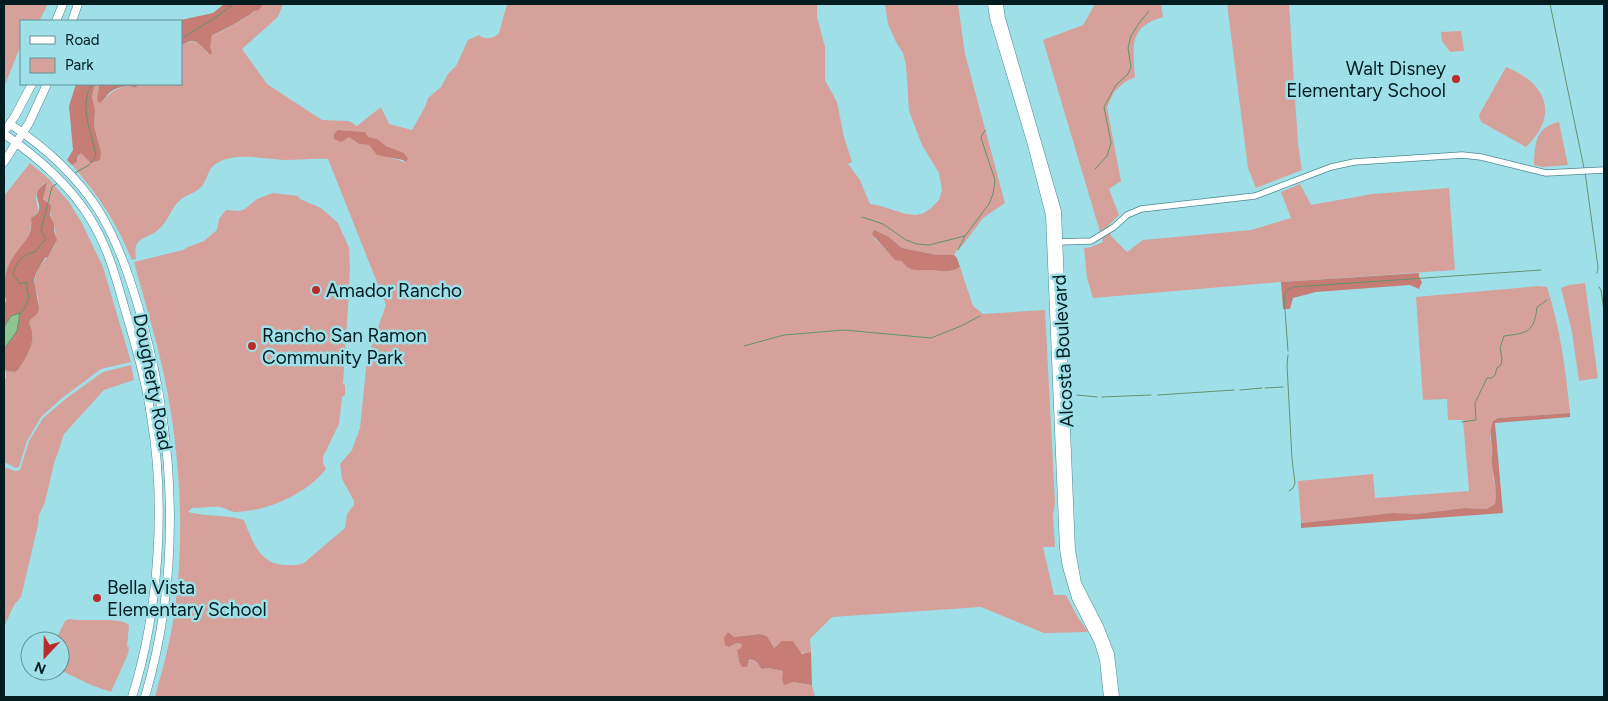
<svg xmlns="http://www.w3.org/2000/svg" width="1608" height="701" viewBox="0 0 1608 701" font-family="Figtree,sans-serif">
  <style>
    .green { fill: #d6a19b; fill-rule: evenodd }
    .forest { fill: #c67d76 }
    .water { fill: #8dc490; stroke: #63926e }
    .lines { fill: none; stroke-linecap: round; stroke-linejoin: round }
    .stream { stroke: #63926e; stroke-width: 1 }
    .minor-casing { stroke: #4b8991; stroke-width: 7 }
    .major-casing { stroke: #4b8991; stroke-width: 9 }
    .minor { stroke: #fff; stroke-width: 5.5 }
    .major { stroke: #fff; stroke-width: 8 }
    .poi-dot { fill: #ba2b2c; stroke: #9fe0e8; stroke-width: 2 }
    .labels { text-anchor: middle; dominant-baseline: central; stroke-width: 5; stroke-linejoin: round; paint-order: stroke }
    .poi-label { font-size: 19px; fill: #021c1f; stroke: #9fe0e8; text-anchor: start }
    .street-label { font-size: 19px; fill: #021c1f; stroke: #9fe0e8 }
  </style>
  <rect width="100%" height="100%" fill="#9fe0e8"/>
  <!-- green -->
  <path class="green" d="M 4,4 L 48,4 L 39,21 L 21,21 L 21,45 L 4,87 Z
    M 263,4 L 283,4 L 278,17 L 242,49 L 267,84 L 322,120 L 349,121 L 357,126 L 381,107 L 389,124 L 412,130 L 425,107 L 428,98 L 441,87 L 448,74 L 456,66 L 468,40 L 479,35 C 485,40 494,39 499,33 L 507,4 L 817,4 L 817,17 L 825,47 L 825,80 L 837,102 L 844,137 L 852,162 L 848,164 L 860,180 L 870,204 L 877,205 L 906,214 L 916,215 L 924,213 L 931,208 L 939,200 L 942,190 L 939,173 L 922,145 L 909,111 L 906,65 L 903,53 L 896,42 L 888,24 L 885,4 L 958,4 L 965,54 L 1005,203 L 983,218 L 962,246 L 957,250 L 954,255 L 937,255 L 902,248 L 889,237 L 874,238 C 884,246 889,257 902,261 C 909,271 917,270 927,270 C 940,270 949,274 960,267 L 973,306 L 983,314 L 1045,310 L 1055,503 L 1053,515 L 1055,547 L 1043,547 L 1054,595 L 1066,595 L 1077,616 L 1088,632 L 1044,633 L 981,607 L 832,617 L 810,639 L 811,652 L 807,654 L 800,652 L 796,645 L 779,644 L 774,648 L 767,636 L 760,634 L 734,637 L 728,632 L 729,647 L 737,643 L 742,644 L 741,648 L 737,650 L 739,662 L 742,667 C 753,656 753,659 762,669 L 768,668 L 783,671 L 793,682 L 812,685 L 815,697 L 155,697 C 163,668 171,639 175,609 C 185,532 180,451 164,375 C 156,337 144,300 134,262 L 183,250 L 188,247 L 204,241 L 217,230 L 219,219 L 226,210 L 239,211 L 245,209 L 257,199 L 273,193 L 298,196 L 300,199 L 321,208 L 338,223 L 350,250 L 349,251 L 350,267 L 349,288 L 351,289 L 351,292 L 349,292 L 343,384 L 345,385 L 345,395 L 342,397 L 339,424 L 323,457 L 323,463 L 326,469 C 306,494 270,510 238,512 C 232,513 226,508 220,507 C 211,506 201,508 192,508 L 188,512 C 206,517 226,514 244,520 C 252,540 259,564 284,565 C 291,565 297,566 304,563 L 345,528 L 347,514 L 354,505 L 354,501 L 342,479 L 340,464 L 352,450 L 360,428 L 367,359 L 386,305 L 328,159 C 314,158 300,160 285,160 C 264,159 228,150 211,168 C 207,174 206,183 200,188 C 194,194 184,195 178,202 C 171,210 168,220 161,227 C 148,242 132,233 136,259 L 132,260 C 116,222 99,196 72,165 L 77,162 L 80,153 L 83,153 L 87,159 L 101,152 L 94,126 L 95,109 L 92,99 L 94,87 L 97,85 L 99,86 L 97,99 L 103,101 C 111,91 123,83 136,88 L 138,84 L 181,84 L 181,46 C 193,38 201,43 208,54 L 212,35 C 226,31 254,13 263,4 ZM 338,130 L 365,132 L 368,137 L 405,155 L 408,160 L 405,162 L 391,158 L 370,145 L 359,144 L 349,137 L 343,139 Z
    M 1095,4 L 1161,4 L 1163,17 C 1128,27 1133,47 1135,77 L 1125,82 L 1114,92 L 1107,107 L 1121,181 L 1109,189 L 1119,215 L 1108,226 L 1111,236 L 1127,252 L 1143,240 L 1251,230 L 1291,218 L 1281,192 L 1300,184 L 1311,205 L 1372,194 L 1449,188 L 1455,270 L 1281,282 L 1093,298 L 1087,278 L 1084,248 L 1091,247 L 1103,242 L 1043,40 L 1083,25 Z
    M 1227,4 L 1289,4 L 1298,144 L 1302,170 L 1256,188 L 1248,168 Z
    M 1461,31 L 1464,51 L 1450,52 L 1442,41 L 1441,32 Z
    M 1506,67 C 1546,83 1560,114 1526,147 L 1481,122 L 1479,115 Z
    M 1559,122 L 1568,165 L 1542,167 L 1534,165 C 1535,144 1535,127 1559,122 Z
    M 30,163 L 48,178 L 69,202 L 82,223 L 103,267 L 131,362 L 101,369 L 61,399 L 41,417 L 27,441 L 19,467 L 16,468 L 4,462 L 4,379 L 6,378 L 6,372 L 4,371 L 4,369 L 7,371 L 15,372 L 18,370 C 28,355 38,340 29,323 C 32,316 37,314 38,306 C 40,297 33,288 35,279 C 37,263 56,254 56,238 C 55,226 50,215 49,203 L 43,199 L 46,182 L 41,186 C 39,189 36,195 36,198 C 37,210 42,209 31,218 C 34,240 9,257 4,280 L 4,196 Z
    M 1585,283 L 1598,378 L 1579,381 L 1572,332 L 1561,288 L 1569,285 Z
    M 1539,286 L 1547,287 C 1560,327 1566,371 1570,413 L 1498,418 L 1493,421 L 1490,437 L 1492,449 L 1493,477 L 1497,494 L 1495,504 L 1487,509 L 1464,508 L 1416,514 L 1393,513 L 1301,523 L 1298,481 L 1373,474 L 1375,498 L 1469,491 L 1463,420 L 1448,420 L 1447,399 L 1423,400 L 1416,297 Z
    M 131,365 L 134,380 L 104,390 L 64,434 L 54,464 L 45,502 L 39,515 L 38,525 L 21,597 L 14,605 L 4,627 L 4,467 L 15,471 L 20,470 L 29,441 L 43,418 L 68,397 L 103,372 Z
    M 69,619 C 83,622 121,617 129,625 L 127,647 L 129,647 L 128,654 L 111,692 L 91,685 L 60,670 L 60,641 L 55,641 L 65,621 Z"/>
  <!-- forest -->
  <path class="forest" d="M 224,4 L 263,4 L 259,10 L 254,11 C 248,17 221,32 212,35 L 210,47 L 212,52 L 211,55 C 200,47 197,34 181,46 L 181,21 L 171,21 L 176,21 L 213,13 Z
    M 76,84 L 138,84 L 136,88 C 128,84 115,87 108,94 C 105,98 104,100 99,103 L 97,99 L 99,86 L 97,85 L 94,87 L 92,98 L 95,109 L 94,126 L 101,152 L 100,160 L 91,163 L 81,153 L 78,156 L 77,162 L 72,165 L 67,160 L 73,150 L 69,106 Z
    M 338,130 L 365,132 L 368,137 L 377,139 L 386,146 L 404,153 L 408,159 L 406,162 L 403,160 L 377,155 L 369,145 L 359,144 L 349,137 L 341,142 L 334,139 L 334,134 Z
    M 47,182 L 43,199 L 51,205 L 50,215 L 54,224 L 54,231 L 57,240 L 48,257 L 45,258 L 36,273 L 34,280 L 39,309 L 37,314 L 31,319 L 29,323 C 38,340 28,355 18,370 L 15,372 L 7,371 L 4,369 L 4,349 L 17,331 L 20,314 L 11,316 L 4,327 L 4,304 L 6,301 C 2,284 5,267 16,253 C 25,240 33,235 31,218 C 33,216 36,215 38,212 C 44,202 27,195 47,182 Z
    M 874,230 L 889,237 L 902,248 L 937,255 L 954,255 L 957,258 L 960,267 C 949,274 939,270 927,270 C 916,270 909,272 902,261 L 895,260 L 872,234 Z
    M 1419,273 L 1419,277 L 1422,282 L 1419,289 L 1410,285 L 1316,292 L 1293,298 L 1290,309 L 1283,309 L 1281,282 Z
    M 1570,413 L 1570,417 L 1495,423 L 1503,513 L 1301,528 L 1301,523 L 1393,513 L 1416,514 L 1464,508 L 1487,509 L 1495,504 C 1498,490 1493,477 1492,464 C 1491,459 1493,453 1492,448 C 1491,438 1489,431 1493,421 L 1498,418 Z
    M 728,632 L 734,637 L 760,634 L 767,636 L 774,648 L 782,641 L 793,641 L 802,654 L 811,652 L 812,685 L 793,682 L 784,685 L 782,679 L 783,671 L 768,668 L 762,669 C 758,665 756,658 749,660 L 747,667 L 742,667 L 739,662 L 737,650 L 741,648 L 742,644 L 737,643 L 729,647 L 725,645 L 724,638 Z"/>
  <!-- water -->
  <path class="water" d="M 20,313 L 17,331 L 4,349 L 4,327 L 11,316 Z"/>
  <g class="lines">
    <!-- stream -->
    <path class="stream" d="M 1550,4 L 1584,168
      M 181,39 L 221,14 L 233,4
      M 1095,169 L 1107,156 L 1111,143 L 1104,107 L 1116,85 L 1128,74 L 1131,67 L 1128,48 L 1131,36 L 1139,23 L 1149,11
      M 1585,172 L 1598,267 L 1597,273
      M 73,174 L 89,165 L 96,156 C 92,131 78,108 92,84
      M 862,217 L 883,224 L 906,240 L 917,244 L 929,245 L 965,236 L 989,204 L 993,194 L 995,180 L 981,138 L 983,133 L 986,130
      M 958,250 L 965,236
      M 1599,287 L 1601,290 L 1604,311
      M 19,315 L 25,308 L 29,296 L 27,291 L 27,282 L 20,284 L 13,274 C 16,263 22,254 35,252 L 46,239 L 41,230 L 52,187 L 59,182
      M 744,346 L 784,335 L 844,330 L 931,338 L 961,326 L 980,316
      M 1288,351 L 1284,296 L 1287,290 L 1293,287 L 1541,270
      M 1288,355 L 1287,365 L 1292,459 L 1295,483 L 1293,488 L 1289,491
      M 1265,388 L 1283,387
      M 1240,390 L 1262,388
      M 1077,395 L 1097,397
      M 1158,395 L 1234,390
      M 1102,397 L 1151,395
      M 1462,422 L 1476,420 L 1475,403 L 1487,378 L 1492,378 L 1495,375 L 1497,368 L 1501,365 L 1502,359 L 1500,348 L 1504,336 C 1527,333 1534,333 1537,307 L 1547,300"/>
    <!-- minor casing -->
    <g class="minor-casing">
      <path id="minor" d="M 1058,242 L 1091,241 L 1114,227 L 1127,215 L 1141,209 L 1255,196 L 1331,167 L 1354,162 L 1462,155 L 1481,157 L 1546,173 L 1604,170"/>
    </g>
    <!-- major casing -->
    <g class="major-casing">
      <path id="major" d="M 992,4 L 994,18 L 1031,141 L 1050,215 L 1064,549 L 1067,567 L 1076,598 L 1099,643 L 1104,660 L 1108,697
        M 999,4 L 1001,18 L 1057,211 L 1071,550 L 1077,583 L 1099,626 L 1110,654 L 1115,697
        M 56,21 L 63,4
        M 72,21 L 78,4
        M 10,124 C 45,147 76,175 99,211 C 120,246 132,284 143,323 C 176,444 181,575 145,697
        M 7,128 L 15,116 L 32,84
        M 4,134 C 36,156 66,181 88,215 C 108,246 116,278 126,313 C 136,347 146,381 151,416 C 166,504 159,612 132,697
        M 4,162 L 29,123 L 47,84"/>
    </g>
    <!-- minor -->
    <use href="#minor" class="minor"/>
    <!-- major -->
    <use href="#major" class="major"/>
  </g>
  <!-- markers -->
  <g class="poi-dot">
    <circle cx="1456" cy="79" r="5"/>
    <circle cx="316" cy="290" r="5"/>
    <circle cx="252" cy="346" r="5"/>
    <circle cx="97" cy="598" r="5"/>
  </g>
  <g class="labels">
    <!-- poi labels -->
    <g class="poi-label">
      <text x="1446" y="68" text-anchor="end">Walt Disney<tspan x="1446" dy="22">Elementary School</tspan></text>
      <text x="326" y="290">Amador Rancho</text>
      <text x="262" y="335">Rancho San Ramon<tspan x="262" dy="22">Community Park</tspan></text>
      <text x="107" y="587">Bella Vista<tspan x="107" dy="22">Elementary School</tspan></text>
    </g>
    <!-- street labels -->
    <g class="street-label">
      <text transform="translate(1063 351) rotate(-93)">Alcosta Boulevard</text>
      <text transform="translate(153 382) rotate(79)">Dougherty Road</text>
    </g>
  </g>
  <!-- border -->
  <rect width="1608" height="701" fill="none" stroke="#021c1f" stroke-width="10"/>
  <!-- legend -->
  <rect x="20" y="20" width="162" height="65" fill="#9fe0e8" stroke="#609298"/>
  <rect x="30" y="36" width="25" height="8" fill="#ffffff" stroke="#609298"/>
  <text x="65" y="45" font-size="15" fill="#021c1f">Road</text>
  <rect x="30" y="58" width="25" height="15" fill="#d6a19b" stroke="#609298"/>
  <text x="65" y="70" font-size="15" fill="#021c1f">Park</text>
  <!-- north arrow -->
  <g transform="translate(45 656) rotate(202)"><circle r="24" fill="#9fe0e8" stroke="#609298"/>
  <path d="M0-4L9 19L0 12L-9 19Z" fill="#ba2b2c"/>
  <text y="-8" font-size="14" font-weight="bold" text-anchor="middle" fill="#021c1f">N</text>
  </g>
</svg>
